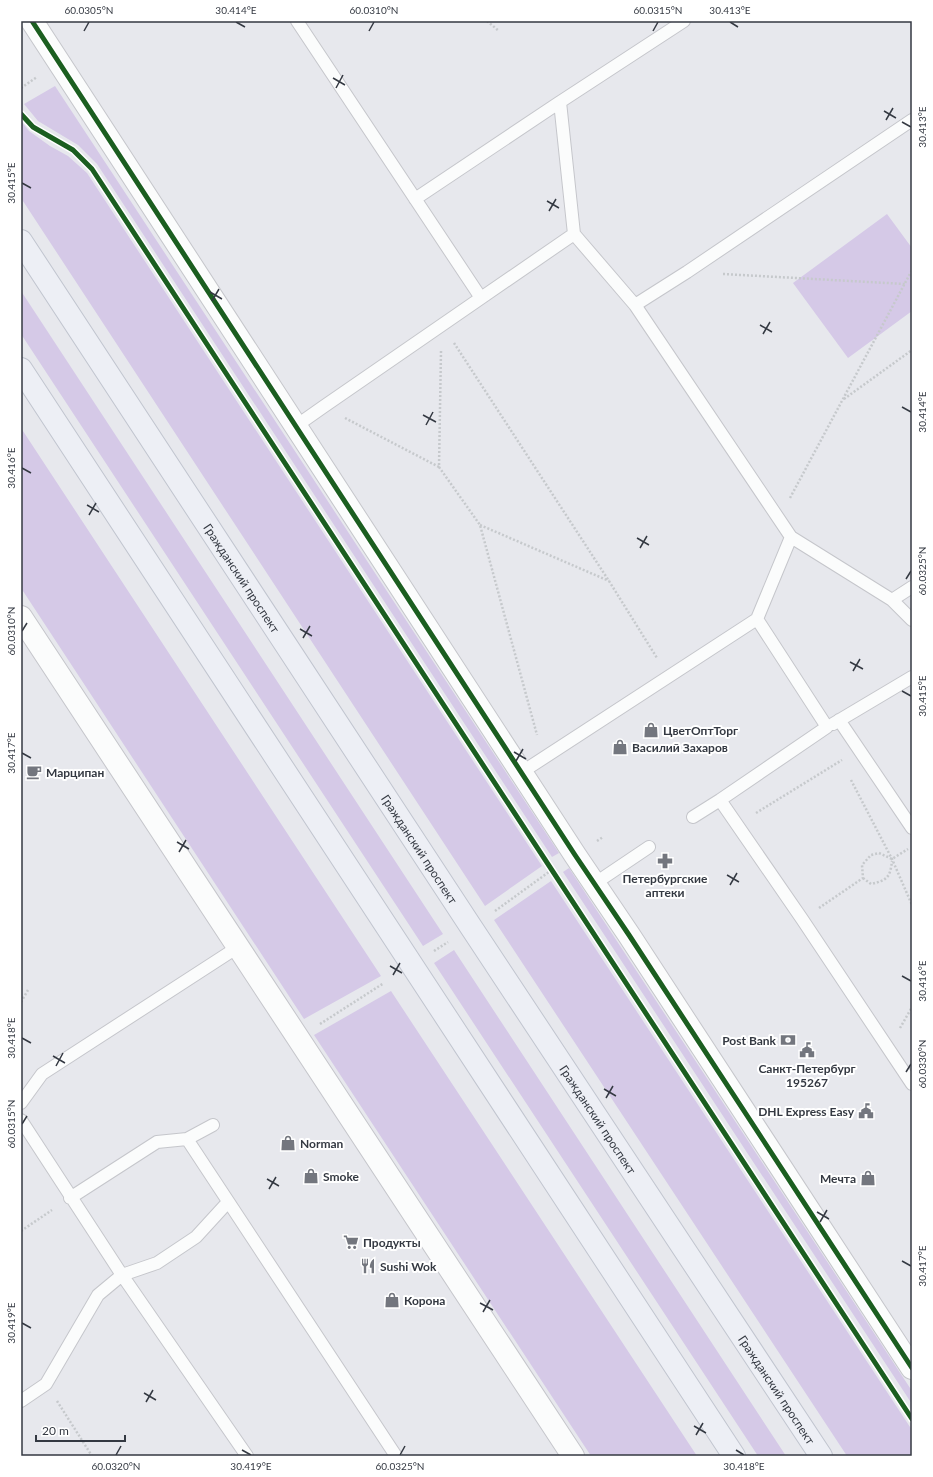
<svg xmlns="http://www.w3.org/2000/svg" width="933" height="1477" viewBox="0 0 933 1477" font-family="Lato,sans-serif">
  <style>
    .green { fill: #d5c9e7 }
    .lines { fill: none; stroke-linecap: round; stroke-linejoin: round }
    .service-casing { stroke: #c5c6cb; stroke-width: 14 }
    .minor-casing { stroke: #c5c6cb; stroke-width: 24 }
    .secondary-casing { stroke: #c1c5cf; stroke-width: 24 }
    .path { stroke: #c6c9cc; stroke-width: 2.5; stroke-dasharray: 2 2; stroke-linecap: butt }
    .service { stroke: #fbfcfc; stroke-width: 12 }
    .minor { stroke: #fbfcfc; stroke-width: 22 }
    .secondary { stroke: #edeff5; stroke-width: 22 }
    .cycleway-casing { stroke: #fff; stroke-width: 8 }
    .cycleway { stroke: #1b5e20; stroke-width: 5 }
    .ticks { fill: none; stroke: #343942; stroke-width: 1.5 }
    .labels { text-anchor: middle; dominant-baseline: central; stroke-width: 4; stroke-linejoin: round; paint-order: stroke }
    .street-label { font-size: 12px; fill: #343942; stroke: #fff }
    .poi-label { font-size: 12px; font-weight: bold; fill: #343942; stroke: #fff; text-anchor: start }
    .neatline { fill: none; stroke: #343942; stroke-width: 1.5 }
    .ticks-label { font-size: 10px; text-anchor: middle; fill: #343942 }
  </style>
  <rect width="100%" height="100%" fill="#e7e8ed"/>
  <!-- green -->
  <path class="green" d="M 55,86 L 559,853 L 552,857 L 97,164 L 78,145 L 38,121 L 24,104 Z
    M 21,121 L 29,131 L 50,146 L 68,156 L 87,173 L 542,866 L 485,906 L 21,198 Z
    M 887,214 L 912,248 L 912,311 L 848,358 L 793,283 Z
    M 21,291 L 443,934 L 423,946 L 21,334 Z
    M 21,428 L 381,976 L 304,1019 L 21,588 Z
    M 569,868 L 912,1391 L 912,1404 L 563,872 Z
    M 551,881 L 912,1430 L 912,1456 L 847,1456 L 494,920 Z
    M 454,950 L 786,1456 L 758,1456 L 434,963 Z
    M 391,991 L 697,1456 L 591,1456 L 314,1035 Z"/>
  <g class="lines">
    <!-- service casing -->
    <g class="service-casing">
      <path id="service" d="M 415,199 L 560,102
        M 574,234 L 560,102 L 684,21
        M 481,298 L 574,234 L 635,305 L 791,537 L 757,619 L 827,727 L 720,800 L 802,919 L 912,1084
        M 635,305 L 687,272 L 912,120
        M 296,426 L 323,407 L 481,298 L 297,21
        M 791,537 L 892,600 L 912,587
        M 892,600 L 912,620
        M 839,720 L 912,828
        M 833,724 L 912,677
        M 522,772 L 757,619
        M 693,817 L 720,800
        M 594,884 L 649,847
        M 21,1103 L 42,1074 L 238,947
        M 21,1120 L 122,1275 L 247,1456
        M 187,1139 L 396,1456
        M 70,1198 L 157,1142 L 187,1139 L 213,1125
        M 21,1401 L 46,1384 L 98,1295 L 122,1275 L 157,1263 L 196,1237 L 228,1202"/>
    </g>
    <!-- minor casing -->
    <g class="minor-casing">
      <path id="minor" d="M 32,21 L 575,855 L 629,935 L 912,1368
        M 21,617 L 573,1456"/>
    </g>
    <!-- secondary casing -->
    <g class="secondary-casing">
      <g id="secondary">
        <path id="s1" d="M 21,241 L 471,927 L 821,1456"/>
        <path d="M 21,369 L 734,1456"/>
      </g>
    </g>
    <!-- path -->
    <path class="path" d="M 487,21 L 499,31
      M 21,88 L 37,77
      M 723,274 L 905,284
      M 454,343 L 609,581 L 657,658
      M 441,351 L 439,467 L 480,525 L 537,735
      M 844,399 L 912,350
      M 345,418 L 439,467
      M 790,498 L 912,270
      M 480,525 L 609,581
      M 851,780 L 892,859 L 912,905
      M 756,813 L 842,760
      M 597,841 L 603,837
      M 863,878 L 871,884 C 887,880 890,878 892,861
      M 819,908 L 863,878 L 862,865 L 871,855 L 879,853 L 892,859 L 908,849
      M 495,911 L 553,869
      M 434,951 L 448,942
      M 21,1002 L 28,990
      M 320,1024 L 384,983
      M 900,1028 L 912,1007
      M 21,1231 L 52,1210
      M 57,1401 L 92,1456"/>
    <!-- service -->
    <use href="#service" class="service"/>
    <!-- minor -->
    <use href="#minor" class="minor"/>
    <!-- secondary -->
    <use href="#secondary" class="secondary"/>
    <!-- cycleway casing -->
    <g class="cycleway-casing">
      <path id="cycleway" d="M 32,21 L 575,855 L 629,935 L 912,1368
        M 21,114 L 33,127 L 73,150 L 92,169 L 912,1419"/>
    </g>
    <!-- cycleway -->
    <use href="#cycleway" class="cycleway"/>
  </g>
  <!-- ticks -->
  <path class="ticks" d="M 236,22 L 245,27M 730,22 L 738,27M 84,31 L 89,22M 369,31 L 374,22M 653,31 L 658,22M 333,78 L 345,85M 336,88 L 343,75M 884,111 L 896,118M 886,120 L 893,108M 902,122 L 911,127M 22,183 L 31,188M 547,201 L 559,208M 549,211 L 556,199M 210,292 L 222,299M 212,301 L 219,289M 760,325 L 772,332M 763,334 L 770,322M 902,407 L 911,412M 423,415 L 436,422M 426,425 L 433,412M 22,468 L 31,473M 87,505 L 99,512M 89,515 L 96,503M 637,538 L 649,545M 640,548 L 647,536M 906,579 L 911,571M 300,629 L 312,636M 22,631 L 27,623M 303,638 L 310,626M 850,662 L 863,669M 853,671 L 860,659M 902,691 L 911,696M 514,752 L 526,759M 22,753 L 31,758M 516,761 L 523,749M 177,842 L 189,849M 179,852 L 186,840M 727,875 L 739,882M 730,885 L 737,873M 390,966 L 402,973M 393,975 L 400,963M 902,976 L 911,981M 22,1038 L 31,1043M 53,1056 L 65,1063M 56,1066 L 63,1053M 906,1072 L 911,1064M 604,1089 L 616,1096M 606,1098 L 613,1086M 22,1124 L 27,1116M 267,1179 L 279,1186M 269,1189 L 276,1177M 817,1212 L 829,1219M 820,1222 L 827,1210M 902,1261 L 911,1266M 480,1303 L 493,1310M 483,1312 L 490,1300M 22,1323 L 31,1328M 144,1393 L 156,1400M 146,1402 L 153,1390M 694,1426 L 706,1433M 696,1435 L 703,1423M 242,1450 L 251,1455M 736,1450 L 744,1455M 116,1455 L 121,1446M 400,1455 L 405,1446"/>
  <!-- icons -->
  <defs>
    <g id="shop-bare" transform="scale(1.2)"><path d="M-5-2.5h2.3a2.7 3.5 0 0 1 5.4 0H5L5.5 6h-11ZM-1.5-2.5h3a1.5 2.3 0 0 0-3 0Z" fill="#73767e" stroke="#fff" stroke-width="2.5" paint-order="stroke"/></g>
    <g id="cafe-bare" transform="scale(1.2)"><path d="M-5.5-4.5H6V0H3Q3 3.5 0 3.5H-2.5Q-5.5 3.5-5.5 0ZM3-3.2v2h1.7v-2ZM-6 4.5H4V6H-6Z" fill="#73767e" stroke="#fff" stroke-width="2.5" paint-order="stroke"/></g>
    <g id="pharmacy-bare" transform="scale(1.2)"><path d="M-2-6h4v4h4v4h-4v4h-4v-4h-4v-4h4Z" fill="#73767e" stroke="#fff" stroke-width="2.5" paint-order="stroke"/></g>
    <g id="bank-bare" transform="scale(1.2)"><path d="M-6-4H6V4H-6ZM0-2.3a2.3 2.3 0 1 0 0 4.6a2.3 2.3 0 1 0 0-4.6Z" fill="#73767e" stroke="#fff" stroke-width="2.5" paint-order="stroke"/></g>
    <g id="civic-bare" transform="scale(1.2)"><path d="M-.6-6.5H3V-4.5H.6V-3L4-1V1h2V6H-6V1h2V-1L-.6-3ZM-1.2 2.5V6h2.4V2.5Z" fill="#73767e" stroke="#fff" stroke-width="2.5" paint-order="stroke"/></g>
    <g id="supermarket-bare" transform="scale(1.2)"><path d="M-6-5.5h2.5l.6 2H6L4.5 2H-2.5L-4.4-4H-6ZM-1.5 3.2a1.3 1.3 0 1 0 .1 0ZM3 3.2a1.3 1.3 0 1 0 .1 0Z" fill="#73767e" stroke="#fff" stroke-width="2.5" paint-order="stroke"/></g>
    <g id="restaurant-bare" transform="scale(1.2)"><path d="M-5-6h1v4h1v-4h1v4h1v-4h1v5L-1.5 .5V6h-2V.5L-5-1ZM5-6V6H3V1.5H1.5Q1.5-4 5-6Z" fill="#73767e" stroke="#fff" stroke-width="2.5" paint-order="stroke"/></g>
  </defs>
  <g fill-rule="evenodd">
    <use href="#shop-bare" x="651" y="730"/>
    <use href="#shop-bare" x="620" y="747"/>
    <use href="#cafe-bare" x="34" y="772"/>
    <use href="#pharmacy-bare" x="665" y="861"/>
    <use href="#bank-bare" x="788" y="1040"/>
    <use href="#civic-bare" x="807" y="1050"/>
    <use href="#civic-bare" x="866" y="1111"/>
    <use href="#shop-bare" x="288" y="1143"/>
    <use href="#shop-bare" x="311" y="1176"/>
    <use href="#shop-bare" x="868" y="1178"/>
    <use href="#supermarket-bare" x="351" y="1242"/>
    <use href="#restaurant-bare" x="368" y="1266"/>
    <use href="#shop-bare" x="392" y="1300"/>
  </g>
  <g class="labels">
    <!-- street labels -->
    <g class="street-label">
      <text stroke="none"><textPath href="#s1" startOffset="403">Гражданский проспект</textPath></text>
      <text stroke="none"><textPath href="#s1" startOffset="727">Гражданский проспект</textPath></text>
      <text stroke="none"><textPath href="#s1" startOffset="1051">Гражданский проспект</textPath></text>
      <text stroke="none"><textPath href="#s1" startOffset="1375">Гражданский проспект</textPath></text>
    </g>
    <!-- poi labels -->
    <g class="poi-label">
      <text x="663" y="730">ЦветОптТорг</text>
      <text x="632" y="747">Василий Захаров</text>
      <text x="46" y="772">Марципан</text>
      <text x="665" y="878" text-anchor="middle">Петербургские<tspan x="665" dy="14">аптеки</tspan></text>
      <text x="776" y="1040" text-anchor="end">Post Bank</text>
      <text x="807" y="1068" text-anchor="middle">Санкт-Петербург<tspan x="807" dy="14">195267</tspan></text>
      <text x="854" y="1111" text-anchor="end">DHL Express Easy</text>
      <text x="300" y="1143">Norman</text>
      <text x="323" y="1176">Smoke</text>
      <text x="856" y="1178" text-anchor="end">Мечта</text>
      <text x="363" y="1242">Продукты</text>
      <text x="380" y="1266">Sushi Wok</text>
      <text x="404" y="1300">Корона</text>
    </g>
  </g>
  <!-- border -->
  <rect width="933" height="1477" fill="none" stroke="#ffffff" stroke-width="44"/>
  <!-- scale -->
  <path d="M36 1435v6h89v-6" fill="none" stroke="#343942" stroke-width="2"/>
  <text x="42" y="1435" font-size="12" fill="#343942" stroke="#ffffff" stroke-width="3" paint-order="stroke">20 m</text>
  <rect x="22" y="22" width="889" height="1433" class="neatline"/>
  <g class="ticks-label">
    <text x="89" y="14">60.0305°N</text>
    <text x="236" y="14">30.414°E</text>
    <text x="374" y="14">60.0310°N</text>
    <text x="658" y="14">60.0315°N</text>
    <text x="730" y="14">30.413°E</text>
    <text transform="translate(922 127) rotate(-90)" y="4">30.413°E</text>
    <text transform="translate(11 183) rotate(-90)" y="4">30.415°E</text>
    <text transform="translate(922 412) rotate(-90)" y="4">30.414°E</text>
    <text transform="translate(11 468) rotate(-90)" y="4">30.416°E</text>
    <text transform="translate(922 571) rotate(-90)" y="4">60.0325°N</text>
    <text transform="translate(11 631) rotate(-90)" y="4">60.0310°N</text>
    <text transform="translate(922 696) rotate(-90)" y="4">30.415°E</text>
    <text transform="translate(11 753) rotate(-90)" y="4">30.417°E</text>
    <text transform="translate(922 981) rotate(-90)" y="4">30.416°E</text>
    <text transform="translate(11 1038) rotate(-90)" y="4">30.418°E</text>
    <text transform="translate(922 1064) rotate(-90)" y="4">60.0330°N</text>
    <text transform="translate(11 1124) rotate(-90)" y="4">60.0315°N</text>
    <text transform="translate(922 1266) rotate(-90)" y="4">30.417°E</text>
    <text transform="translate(11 1323) rotate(-90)" y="4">30.419°E</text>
    <text x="116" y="1470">60.0320°N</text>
    <text x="251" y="1470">30.419°E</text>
    <text x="400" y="1470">60.0325°N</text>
    <text x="744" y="1470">30.418°E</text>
  </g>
</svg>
